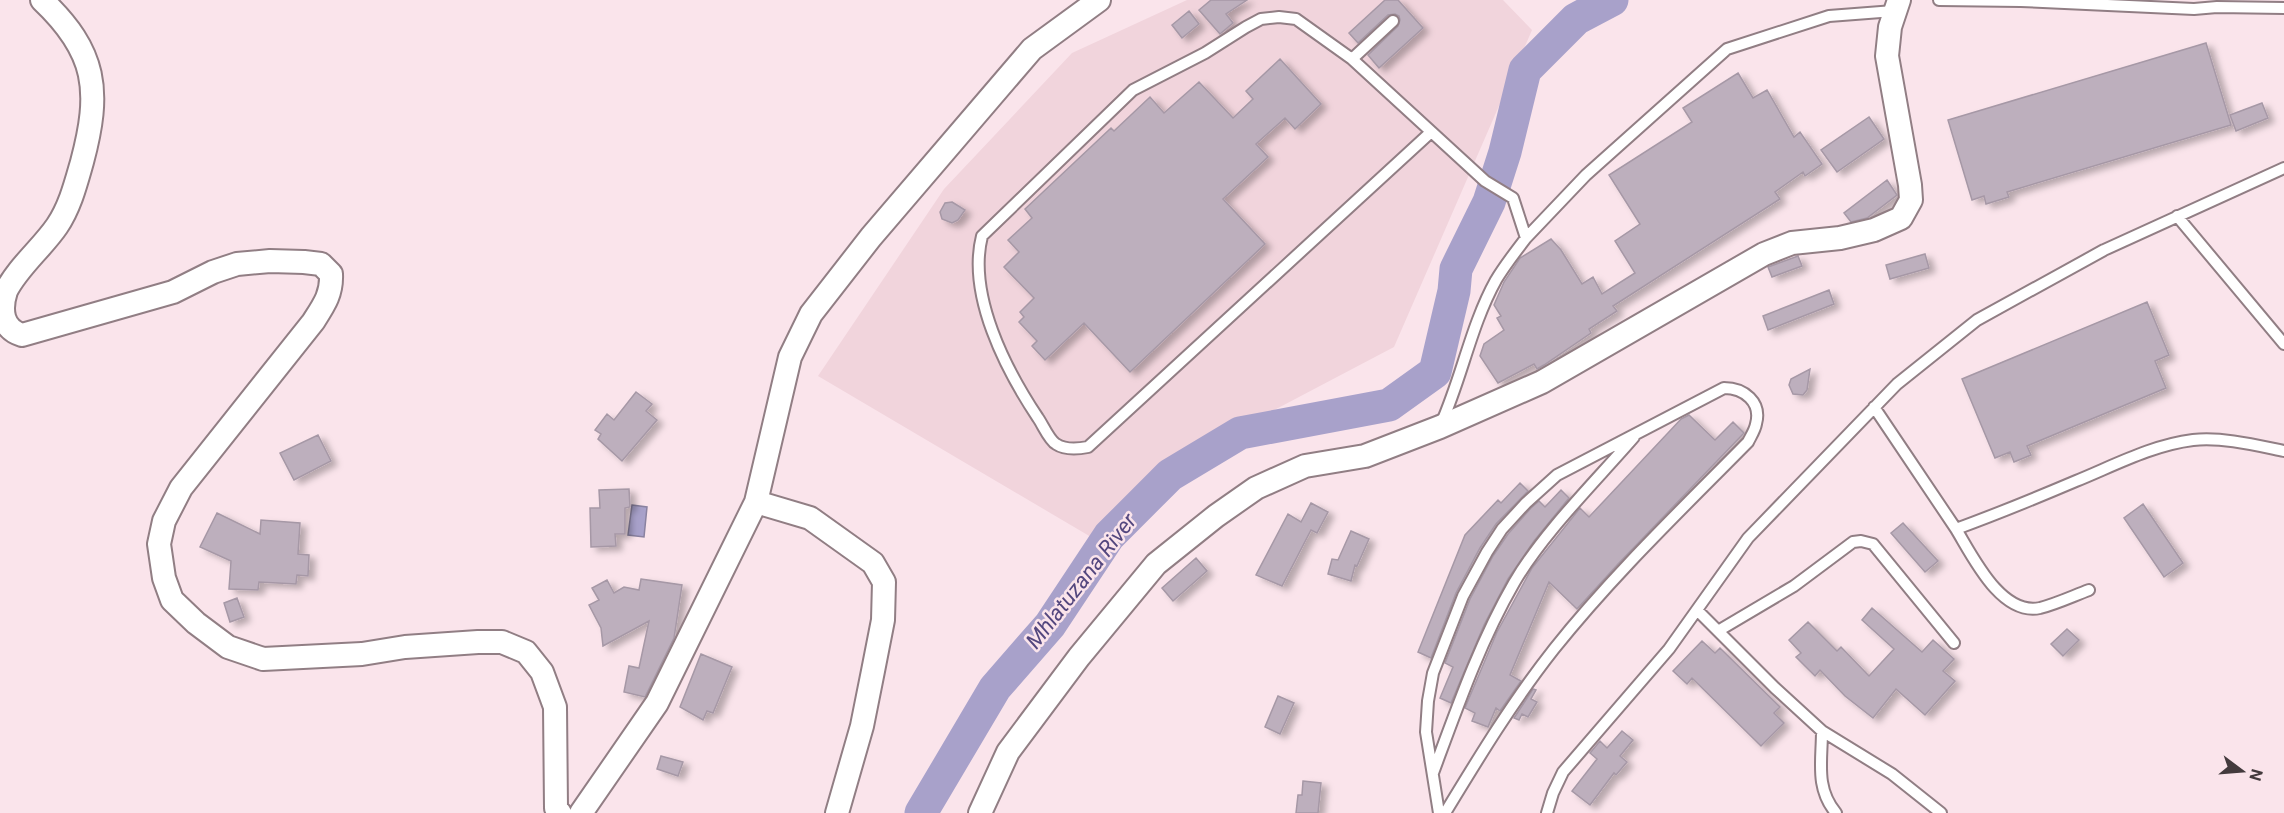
<svg xmlns="http://www.w3.org/2000/svg" width="2284" height="813" viewBox="0 0 2284 813" font-family="Roboto,sans-serif">
  <style>
    .built { fill: #f1d4dc }
    .water { fill: #a8a1ca; stroke: #8a82a0; stroke-width: 1.5 }
    .lines { fill: none; stroke-linecap: round; stroke-linejoin: round }
    .river { stroke: #a8a1ca; stroke-width: 33 }
    .building { fill: #bdafbd; stroke: #a698a6; stroke-width: 1.5; filter: url(#shadow) }
    .lane-casing { stroke: #917e84; stroke-width: 14 }
    .street-casing { stroke: #917e84; stroke-width: 26 }
    .lane { stroke: #fff; stroke-width: 10 }
    .street { stroke: #fff; stroke-width: 22 }
    .labels { text-anchor: middle; dominant-baseline: central; stroke-width: 5; stroke-linejoin: round; paint-order: stroke }
    .water-label { font-size: 22px; font-style: italic; fill: #53477e; stroke: #fae4eb }
  </style>
  <defs>
    <filter id="shadow"><feDropShadow dx="6" dy="4" stdDeviation="3" flood-color="#0004"/></filter>
  </defs>
  <rect width="100%" height="100%" fill="#fae4eb"/>
  <!-- built -->
  <path class="built" d="M 1187,0 L 1503,0 L 1532,30 L 1394,347 L 1202,448 L 1091,537 L 818,376 L 944,189 L 1072,53 Z"/>
  <!-- water -->
  <path class="water" d="M 632,505 L 647,507 L 644,537 L 628,535 Z"/>
  <g class="lines">
    <!-- river -->
    <path class="river" d="M 921,813 L 995,688 L 1050,625 L 1109,536 L 1170,475 L 1240,433 L 1389,405 L 1435,372 L 1454,291 L 1456,269 L 1489,202 L 1505,152 L 1525,70 L 1576,19 L 1612,0"/>
  </g>
  <!-- building -->
  <path class="building" d="M 1211,0 L 1247,0 L 1226,14 L 1233,23 L 1220,34 L 1199,10 Z
    M 1385,0 L 1398,0 L 1423,28 L 1379,68 L 1368,55 L 1398,26 L 1400,20 L 1399,16 L 1395,14 L 1388,15 L 1358,43 L 1349,33 Z
    M 1189,11 L 1199,24 L 1182,38 L 1172,25 Z
    M 2206,43 L 2231,125 L 2007,192 L 2009,197 L 1986,204 L 1984,196 L 1972,200 L 1948,120 Z
    M 1280,59 L 1321,104 L 1295,129 L 1285,118 L 1256,144 L 1268,157 L 1223,199 L 1265,244 L 1130,372 L 1084,323 L 1045,360 L 1032,346 L 1037,341 L 1019,322 L 1024,317 L 1020,312 L 1034,298 L 1004,267 L 1019,252 L 1008,240 L 1032,218 L 1025,209 L 1111,128 L 1114,131 L 1150,97 L 1164,113 L 1199,82 L 1233,118 L 1253,99 L 1246,91 Z
    M 1738,73 L 1753,98 L 1767,90 L 1794,137 L 1800,132 L 1822,164 L 1805,176 L 1803,172 L 1775,192 L 1780,199 L 1613,306 L 1617,311 L 1589,329 L 1591,333 L 1544,365 L 1537,369 L 1534,364 L 1498,383 L 1480,356 L 1484,344 L 1504,330 L 1497,318 L 1501,316 L 1494,305 L 1504,282 L 1520,258 L 1551,239 L 1561,250 L 1582,284 L 1593,277 L 1602,294 L 1635,273 L 1615,241 L 1640,224 L 1609,175 L 1692,122 L 1683,108 Z
    M 2262,103 L 2268,118 L 2236,131 L 2230,115 Z
    M 1869,117 L 1884,139 L 1837,172 L 1821,150 Z
    M 1887,180 L 1897,195 L 1867,218 L 1851,222 L 1844,213 Z
    M 952,202 L 965,210 L 958,220 L 952,223 L 942,219 L 940,212 L 945,203 Z
    M 1925,254 L 1929,268 L 1890,279 L 1886,265 Z
    M 1798,256 L 1802,266 L 1772,277 L 1768,267 Z
    M 1829,290 L 1834,304 L 1768,330 L 1763,316 Z
    M 2147,302 L 2169,355 L 2155,361 L 2166,388 L 2027,446 L 2031,455 L 2014,462 L 2010,452 L 1995,458 L 1962,379 Z
    M 1810,369 L 1807,390 L 1803,395 L 1793,394 L 1789,385 L 1791,379 Z
    M 636,392 L 652,404 L 646,411 L 657,420 L 622,461 L 598,439 L 601,434 L 595,430 L 607,414 L 614,420 Z
    M 1689,415 L 1715,440 L 1733,422 L 1744,433 L 1618,564 L 1577,609 L 1549,582 L 1510,675 L 1521,681 L 1500,711 L 1496,708 L 1488,727 L 1472,721 L 1475,713 L 1465,708 L 1467,703 L 1497,632 L 1532,568 L 1580,508 L 1589,517 L 1681,419 Z
    M 318,435 L 331,461 L 294,480 L 280,453 Z
    M 1520,483 L 1528,491 L 1496,524 L 1480,548 L 1456,593 L 1431,658 L 1418,652 L 1465,535 L 1498,500 L 1501,503 Z
    M 629,489 L 630,507 L 625,508 L 625,534 L 615,534 L 616,546 L 591,547 L 590,508 L 600,508 L 599,490 Z
    M 1561,490 L 1569,498 L 1534,541 L 1508,579 L 1484,625 L 1451,703 L 1440,698 L 1453,667 L 1445,663 L 1470,599 L 1493,556 L 1508,534 L 1531,508 L 1539,501 L 1545,507 Z
    M 1311,503 L 1328,512 L 1317,533 L 1311,530 L 1282,586 L 1256,575 L 1288,514 L 1301,522 Z
    M 2143,504 L 2183,563 L 2164,577 L 2124,518 Z
    M 217,513 L 260,534 L 261,520 L 300,523 L 298,554 L 309,555 L 308,576 L 297,575 L 296,584 L 259,582 L 258,590 L 229,589 L 231,561 L 200,547 Z
    M 1903,523 L 1938,561 L 1925,572 L 1891,533 Z
    M 1351,531 L 1369,539 L 1357,566 L 1355,565 L 1351,581 L 1328,574 L 1332,559 L 1338,560 Z
    M 1196,558 L 1207,571 L 1173,601 L 1162,588 Z
    M 641,579 L 682,585 L 674,638 L 645,697 L 624,692 L 629,666 L 639,668 L 649,621 L 603,646 L 601,628 L 589,605 L 599,600 L 592,588 L 607,580 L 614,593 L 624,587 L 639,590 Z
    M 237,598 L 244,617 L 230,622 L 224,603 Z
    M 1872,608 L 1922,652 L 1933,640 L 1954,659 L 1943,671 L 1955,681 L 1925,715 L 1896,689 L 1873,718 L 1845,696 L 1820,670 L 1815,676 L 1796,657 L 1801,653 L 1789,640 L 1808,622 L 1837,651 L 1841,647 L 1869,676 L 1894,649 L 1862,620 Z
    M 2067,629 L 2079,640 L 2063,656 L 2051,644 Z
    M 1702,641 L 1715,653 L 1720,648 L 1780,707 L 1774,713 L 1784,723 L 1761,746 L 1692,678 L 1687,684 L 1673,671 Z
    M 701,654 L 732,667 L 713,713 L 707,711 L 703,720 L 680,707 Z
    M 1533,689 L 1536,690 L 1531,699 L 1537,702 L 1528,717 L 1522,714 L 1519,720 L 1514,718 Z
    M 1278,696 L 1294,703 L 1280,734 L 1265,727 Z
    M 1622,731 L 1633,740 L 1620,756 L 1627,762 L 1616,775 L 1614,773 L 1590,805 L 1572,791 L 1597,759 L 1590,753 L 1600,741 L 1607,748 Z
    M 661,756 L 683,762 L 678,776 L 657,769 Z
    M 1303,781 L 1321,783 L 1318,813 L 1296,813 L 1298,795 L 1302,795 Z"/>
  <g class="lines">
    <!-- lane casing -->
    <g class="lane-casing">
      <path id="lane" d="M 1939,0 L 2021,1 L 2194,9 L 2217,7 L 2284,8
        M 1352,59 L 1393,21
        M 1430,133 L 1088,447 C 1078,449 1065,450 1056,444 C 1049,440 1043,425 1038,418 C 1006,370 967,295 982,236 L 1133,90 L 1205,53 L 1246,27 L 1261,19 L 1279,17 L 1296,19 L 1352,59 L 1485,181 L 1513,198 L 1526,238 C 1516,251 1505,265 1496,280 C 1471,325 1462,377 1441,424
        M 2177,216 L 2284,344
        M 1526,238 L 1586,175 L 1727,49 L 1829,16 L 1894,11
        M 1874,407 L 1956,529 C 1997,514 2036,498 2076,481 C 2113,466 2152,445 2193,440 C 2223,437 2255,445 2284,451
        M 1956,529 C 1973,557 2001,616 2040,608 C 2056,604 2073,596 2089,590
        M 1697,610 L 1775,688 L 1822,731 L 1892,774 L 1941,813
        M 1718,631 L 1794,586 L 1853,542 L 1861,541 L 1873,544 L 1954,643
        M 1822,731 C 1822,761 1815,788 1836,813
        M 1433,773 C 1457,708 1480,642 1514,583 C 1543,533 1596,481 1634,437
        M 1439,813 L 1426,732 L 1428,701 L 1433,673 L 1463,596 L 1487,552 L 1502,529 L 1526,503 L 1557,475 L 1724,388 C 1744,388 1762,402 1756,424 C 1755,430 1751,436 1748,442 C 1682,509 1613,575 1554,649 C 1513,701 1479,757 1445,813
        M 1547,813 L 1553,793 L 1563,772 L 1669,649 L 1748,538 L 1897,384 L 1977,320 L 2104,250 L 2284,168"/>
    </g>
    <!-- street casing -->
    <g class="street-casing">
      <path id="street" d="M 42,0 C 97,52 101,91 82,162 C 76,183 70,207 57,226 C 42,248 18,267 6,291 C 0,310 2,329 22,335 L 173,292 L 213,272 L 237,264 L 270,261 L 304,262 L 321,264 L 331,274 C 332,294 324,305 313,322 L 181,488 L 164,521 L 159,544 L 164,578 L 172,600 L 196,623 L 228,647 L 263,659 L 362,654 L 405,647 L 478,642 L 502,642 L 526,652 L 542,672 L 555,707 L 556,808 L 560,813
        M 756,502 L 810,518 L 873,563 L 884,582 L 883,620 L 873,671 L 862,726 L 837,813
        M 581,813 L 657,703 L 756,502 L 790,357 L 811,314 L 871,237 L 1032,49 L 1099,0
        M 980,813 L 1008,752 L 1079,657 L 1156,564 L 1216,516 L 1256,488 L 1305,466 L 1365,456 L 1440,427 L 1542,382 L 1764,254 L 1792,243 L 1840,238 L 1874,230 L 1901,218 L 1911,200 L 1910,185 L 1887,56 L 1890,27 L 1899,0"/>
    </g>
    <!-- lane -->
    <use href="#lane" class="lane"/>
    <!-- street -->
    <use href="#street" class="street"/>
  </g>
  <g class="labels">
    <!-- water labels -->
    <g class="water-label">
      <text transform="translate(1081 581) rotate(-52)">Mhlatuzana River</text>
    </g>
  </g>
  <!-- north arrow -->
  <g transform="translate(2242 771) rotate(106)" stroke="#fae4eb" stroke-width="4.5" paint-order="stroke">
  <path d="M0-4.5L10 22L0 15L-10 22Z" fill="#433a3d"/>
  <text y="-9" font-size="16" font-weight="bold" text-anchor="middle" fill="#433a3d">N</text>
  </g>
</svg>
